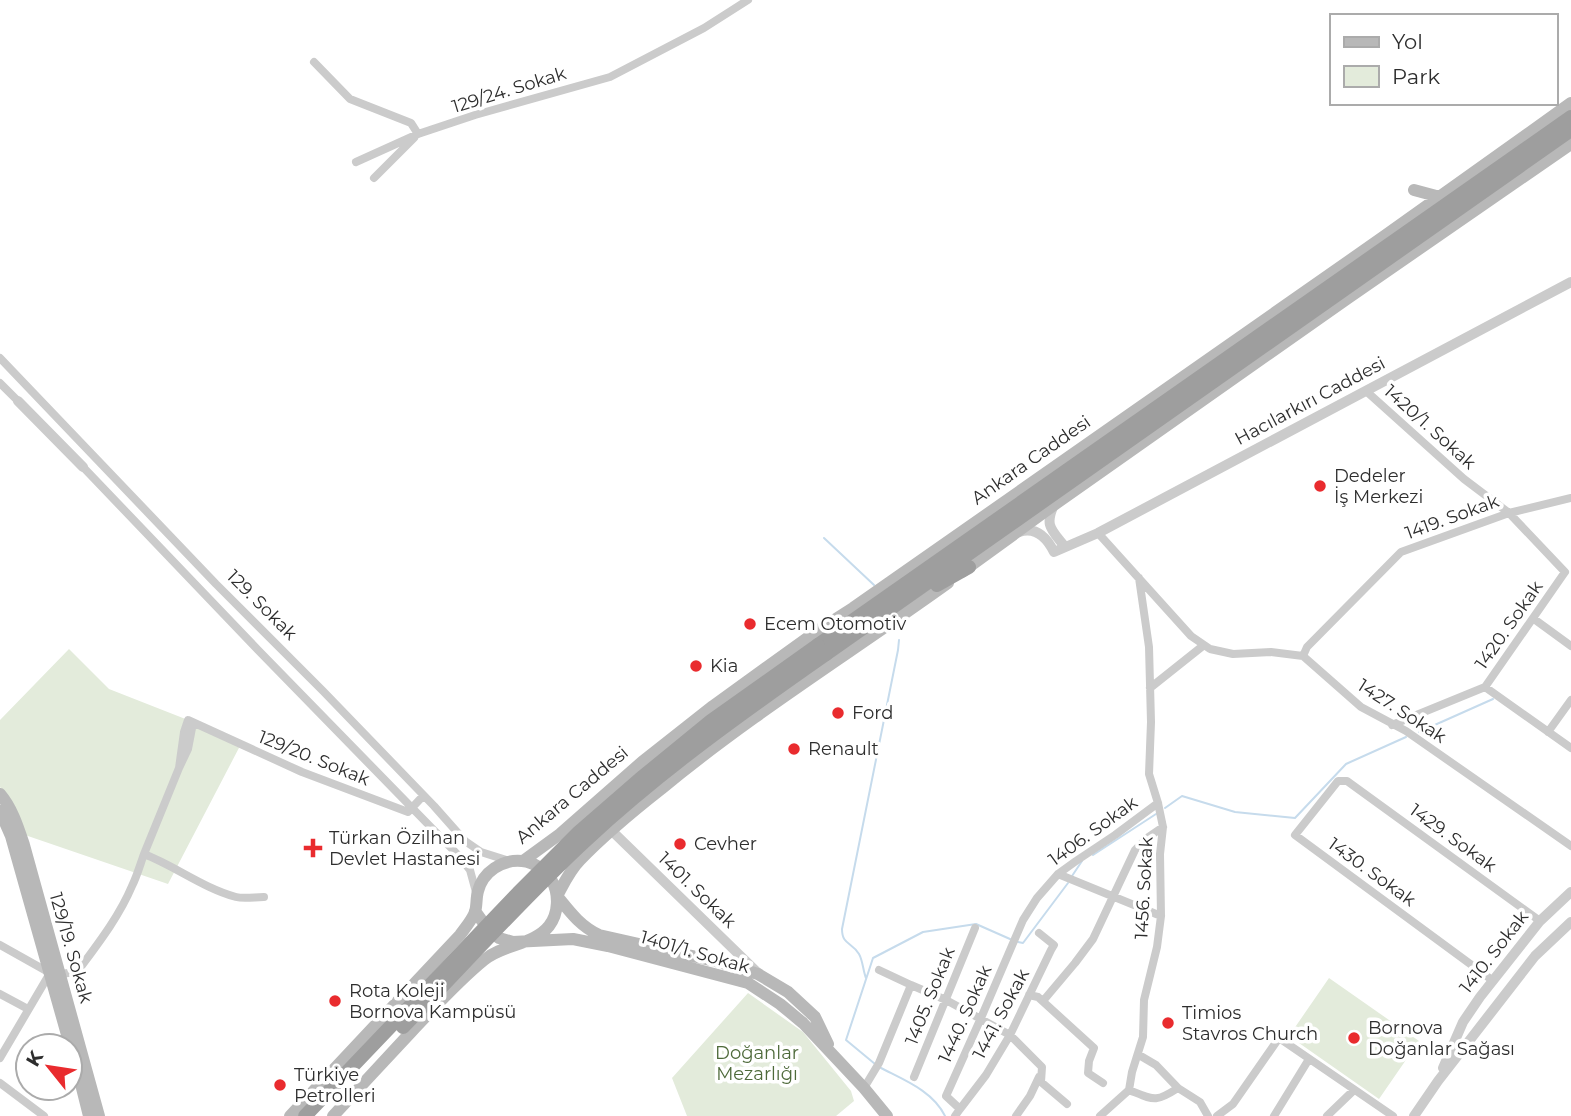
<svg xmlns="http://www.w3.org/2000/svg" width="1571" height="1116" viewBox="0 0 1571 1116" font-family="Montserrat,sans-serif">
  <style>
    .green { fill: #e3ebdb }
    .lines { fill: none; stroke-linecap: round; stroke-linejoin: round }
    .stream { stroke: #c6dbec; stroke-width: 2 }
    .minor { stroke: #cbcbcb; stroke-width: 8 }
    .tertiary { stroke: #cbcbcb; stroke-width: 10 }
    .secondary { stroke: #b8b8b8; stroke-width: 12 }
    .trunk { stroke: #9e9e9e; stroke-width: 14 }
    .trunk-bridge { stroke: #9e9e9e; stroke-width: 14 }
    .poi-dot { fill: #e92b2e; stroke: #fff; stroke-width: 2.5 }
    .labels { text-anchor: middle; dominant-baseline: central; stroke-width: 7; stroke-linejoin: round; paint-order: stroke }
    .street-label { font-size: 18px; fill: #2e2e2e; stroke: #fff }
    .poi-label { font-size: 18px; fill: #2e2e2e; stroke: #fff; text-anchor: start }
    .park-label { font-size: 18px; fill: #4e6a3a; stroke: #fff }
  </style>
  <rect width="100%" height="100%" fill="#fff"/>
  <!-- green -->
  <path class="green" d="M 69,649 L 109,689 L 188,720 L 241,744 L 168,884 L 25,835 L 14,806 L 0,787 L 0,720 Z
    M 1329,978 L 1419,1041 L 1379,1099 L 1289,1036 Z
    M 748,993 L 803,1032 L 851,1091 L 854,1101 L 836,1116 L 687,1116 L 672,1078 Z"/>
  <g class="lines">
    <!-- stream -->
    <path class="stream" d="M 824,538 L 874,585
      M 1419,732 L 1493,699
      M 1165,808 L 1182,796 L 1235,812 L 1295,818 L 1346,764 L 1406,737
      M 1093,855 L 1156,814
      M 1072,876 L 1082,861
      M 1018,942 L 1023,943 L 1068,883
      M 866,978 C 863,971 863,961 859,954 C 852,942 842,945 842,929 L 898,650 L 899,640
      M 875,1064 L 846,1040 L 873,958 L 923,932 L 976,924 L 1010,939
      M 881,1068 C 904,1080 933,1091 945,1116"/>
    <!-- minor -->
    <path class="minor" d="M 314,62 L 350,99 L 411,123 L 418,134
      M 356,162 L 418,134 L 475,115 L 610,77 L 704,28 L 748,0
      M 374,178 L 414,138
      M 0,358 L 216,584 L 323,691 L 434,806 L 465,841 L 481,852 L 509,861
      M 0,383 L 18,401
      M 1366,391 L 1464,479 L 1509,513 L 1565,572
      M 83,467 L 258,650 L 460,857 L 470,870 L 476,892
      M 1098,533 L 1191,636 L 1210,649 L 1233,654 L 1271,652 L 1303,656 L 1361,707 L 1406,731 L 1571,846
      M 1534,619 L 1571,646
      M 1303,656 L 1307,647 L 1401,552 L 1509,513 L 1571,498
      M 1485,687 L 1571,748
      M 1150,688 L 1204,645
      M 193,723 L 188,749 L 179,768 L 184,732 L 188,720 L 302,772 L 408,812 L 423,796
      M 1392,725 L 1485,687 L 1565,572
      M 1548,732 L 1571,700
      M 179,768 L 144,854 C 175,866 203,888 236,897 C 244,899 255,897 264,897
      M 1058,874 L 1161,916
      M 0,945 L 50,973 L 60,974 L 77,972 C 97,945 119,917 132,886 C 137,876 140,865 144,854
      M 879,970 L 911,985
      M 1492,980 L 1295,835 L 1338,781 L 1347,781 L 1540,921
      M 0,994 L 28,1009
      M 1029,995 L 1038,997 L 1094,1048 L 1089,1061 L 1088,1073 L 1103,1083
      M 1043,1001 L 1075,963 L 1093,939 L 1135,850 L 1147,838 L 1163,827
      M 1139,1055 L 1156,1065 L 1178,1088 L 1200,1102 L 1208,1116
      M 0,1058 L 50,973
      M 914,1077 L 975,928
      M 0,1083 L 44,1116
      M 864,1088 L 879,1063 L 911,985 L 946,1000 L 1010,1035 L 1042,1067 L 1041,1082 L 1067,1104
      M 1129,1090 C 1154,1100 1155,1103 1178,1088
      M 960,1109 L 986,1075 L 1010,1035 L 1051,950 L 1054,945 L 1039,933
      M 955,1116 L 960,1109 L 946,1096 L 981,1018 L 1023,920 L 1037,898 L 1058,874 L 1076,861 L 1115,835 L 1158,803
      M 1016,1116 L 1030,1096 L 1039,1077
      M 1100,1116 L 1129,1090 L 1132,1072 L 1143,1037 L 1144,1000 L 1157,947 L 1161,916 L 1160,854 L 1163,827 L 1158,803 L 1149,774 L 1151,722 L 1149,647 L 1139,578
      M 1217,1116 L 1233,1104 L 1279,1038 L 1393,1116
      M 1274,1116 L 1309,1059
      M 1327,1116 L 1354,1090"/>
    <!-- tertiary -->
    <path class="tertiary" d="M 18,401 L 83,467
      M 1054,505 C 1044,526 1052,530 1065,547
      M 1019,532 C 1036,526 1047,538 1054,552 L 1098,533 L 1571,282
      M 612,831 L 758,973
      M 1443,1068 L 1463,1022 L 1480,997 L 1540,921 L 1571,892
      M 1414,1116 L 1438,1081 L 1535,956 L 1571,922"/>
    <!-- secondary -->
    <path class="secondary" d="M 1414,190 L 1440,197
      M 962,572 L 1054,505 L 1348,298 L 1571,144
      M 0,794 C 12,808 18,827 24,845 L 99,1116
      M 0,811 L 11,836 L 82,1088 L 89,1116
      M 523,861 L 560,834 L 642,762 L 713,706 L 817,631 L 853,608 L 1386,235 L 1571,103
      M 557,896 C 564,883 570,870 580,860 C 605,834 633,811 661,789 C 752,714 852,652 948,583
      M 557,896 C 570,912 580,926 599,935 L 719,962 L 758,974 L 788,992 L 815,1017 L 828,1044
      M 475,911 L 490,932 L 499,938 L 513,942 L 573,939 L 608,946 L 748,983 L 780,1004 L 803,1023 L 864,1088 L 887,1116
      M 290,1116 L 460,935 C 465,928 472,920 475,912 C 477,906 476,898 478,891 C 483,872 502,859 522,861 C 534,862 546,870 552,881 C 559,894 559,913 549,926 C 534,945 503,944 484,960 C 458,981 436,1006 412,1031 C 386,1059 359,1088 333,1116"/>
    <!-- trunk -->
    <path class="trunk" d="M 937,585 L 969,567
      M 818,645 L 1571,117
      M 826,654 L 1571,130"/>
    <!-- trunk-bridge -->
    <path class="trunk-bridge" d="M 403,1027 C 464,965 522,899 586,840 C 660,771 743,712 826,654
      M 305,1116 L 518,893 L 579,832 L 640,779 L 711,721 L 818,645"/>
  </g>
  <!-- markers -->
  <g class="poi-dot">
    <circle cx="1320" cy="486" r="7"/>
    <circle cx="750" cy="624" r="7"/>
    <circle cx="696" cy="666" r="7"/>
    <circle cx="838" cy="713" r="7"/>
    <circle cx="794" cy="749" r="7"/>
    <circle cx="680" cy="844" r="7"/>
    <path d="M309.5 837.5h7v7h7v7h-7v7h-7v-7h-7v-7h7z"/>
    <circle cx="335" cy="1001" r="7"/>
    <circle cx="1168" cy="1023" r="7"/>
    <circle cx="1354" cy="1038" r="7"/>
    <circle cx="280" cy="1085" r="7"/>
  </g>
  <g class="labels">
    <!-- street labels -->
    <g class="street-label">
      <text transform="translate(509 90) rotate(-17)">129/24. Sokak</text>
      <text transform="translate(1310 401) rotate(-28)">Hacılarkırı Caddesi</text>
      <text transform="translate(1430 427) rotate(42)">1420/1. Sokak</text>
      <text transform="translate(1031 460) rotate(-35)">Ankara Caddesi</text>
      <text transform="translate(1452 517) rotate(-20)">1419. Sokak</text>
      <text transform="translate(262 605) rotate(45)">129. Sokak</text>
      <text transform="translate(1509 625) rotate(-55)">1420. Sokak</text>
      <text transform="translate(1402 711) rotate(33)">1427. Sokak</text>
      <text transform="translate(314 758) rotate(22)">129/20. Sokak</text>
      <text transform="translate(572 795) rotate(-40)">Ankara Caddesi</text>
      <text transform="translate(1093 831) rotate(-36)">1406. Sokak</text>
      <text transform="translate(1453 838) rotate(36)">1429. Sokak</text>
      <text transform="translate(1372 872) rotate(36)">1430. Sokak</text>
      <text transform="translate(1144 888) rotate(-87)">1456. Sokak</text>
      <text transform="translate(697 890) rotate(44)">1401. Sokak</text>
      <text transform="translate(71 948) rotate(74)">129/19. Sokak</text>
      <text transform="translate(695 952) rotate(16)">1401/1. Sokak</text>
      <text transform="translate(1494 952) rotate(-52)">1410. Sokak</text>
      <text transform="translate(930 996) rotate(-68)">1405. Sokak</text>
      <text transform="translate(965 1014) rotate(-66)">1440. Sokak</text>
      <text transform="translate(1001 1014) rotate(-62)">1441. Sokak</text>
    </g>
    <!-- poi labels -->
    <g class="poi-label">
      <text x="1334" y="476">Dedeler<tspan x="1334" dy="21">İş Merkezi</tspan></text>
      <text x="764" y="624">Ecem Otomotiv</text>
      <text x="710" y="666">Kia</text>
      <text x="852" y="713">Ford</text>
      <text x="808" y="749">Renault</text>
      <text x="329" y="838">Türkan Özilhan<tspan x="329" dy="21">Devlet Hastanesi</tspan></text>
      <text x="694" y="844">Cevher</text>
      <text x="349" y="991">Rota Koleji<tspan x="349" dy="21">Bornova Kampüsü</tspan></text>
      <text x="1182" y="1013">Timios<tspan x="1182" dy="21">Stavros Church</tspan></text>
      <text x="1368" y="1028">Bornova<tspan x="1368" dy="21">Doğanlar Sağası</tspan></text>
      <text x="294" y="1075">Türkiye<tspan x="294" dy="21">Petrolleri</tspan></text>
    </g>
    <!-- park labels -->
    <g class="park-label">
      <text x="757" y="1053">Doğanlar<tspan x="757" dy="21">Mezarlığı</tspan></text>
    </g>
  </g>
  <!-- legend -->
  <rect x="1330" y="14" width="228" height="91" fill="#ffffff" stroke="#ababab" stroke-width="2"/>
  <rect x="1344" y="37" width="35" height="10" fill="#b8b8b8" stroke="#ababab" stroke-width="2"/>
  <text x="1392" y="49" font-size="21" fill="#2e2e2e">Yol</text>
  <rect x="1344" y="66" width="35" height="21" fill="#e3ebdb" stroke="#ababab" stroke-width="2"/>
  <text x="1392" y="84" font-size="21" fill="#2e2e2e">Park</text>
  <!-- north arrow -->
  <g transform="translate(49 1067) rotate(300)"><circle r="33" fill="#ffffff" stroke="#ababab" stroke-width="2"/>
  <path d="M0-5L12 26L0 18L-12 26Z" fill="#e92b2e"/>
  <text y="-10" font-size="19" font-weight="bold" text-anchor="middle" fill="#2e2e2e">K</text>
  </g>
</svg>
